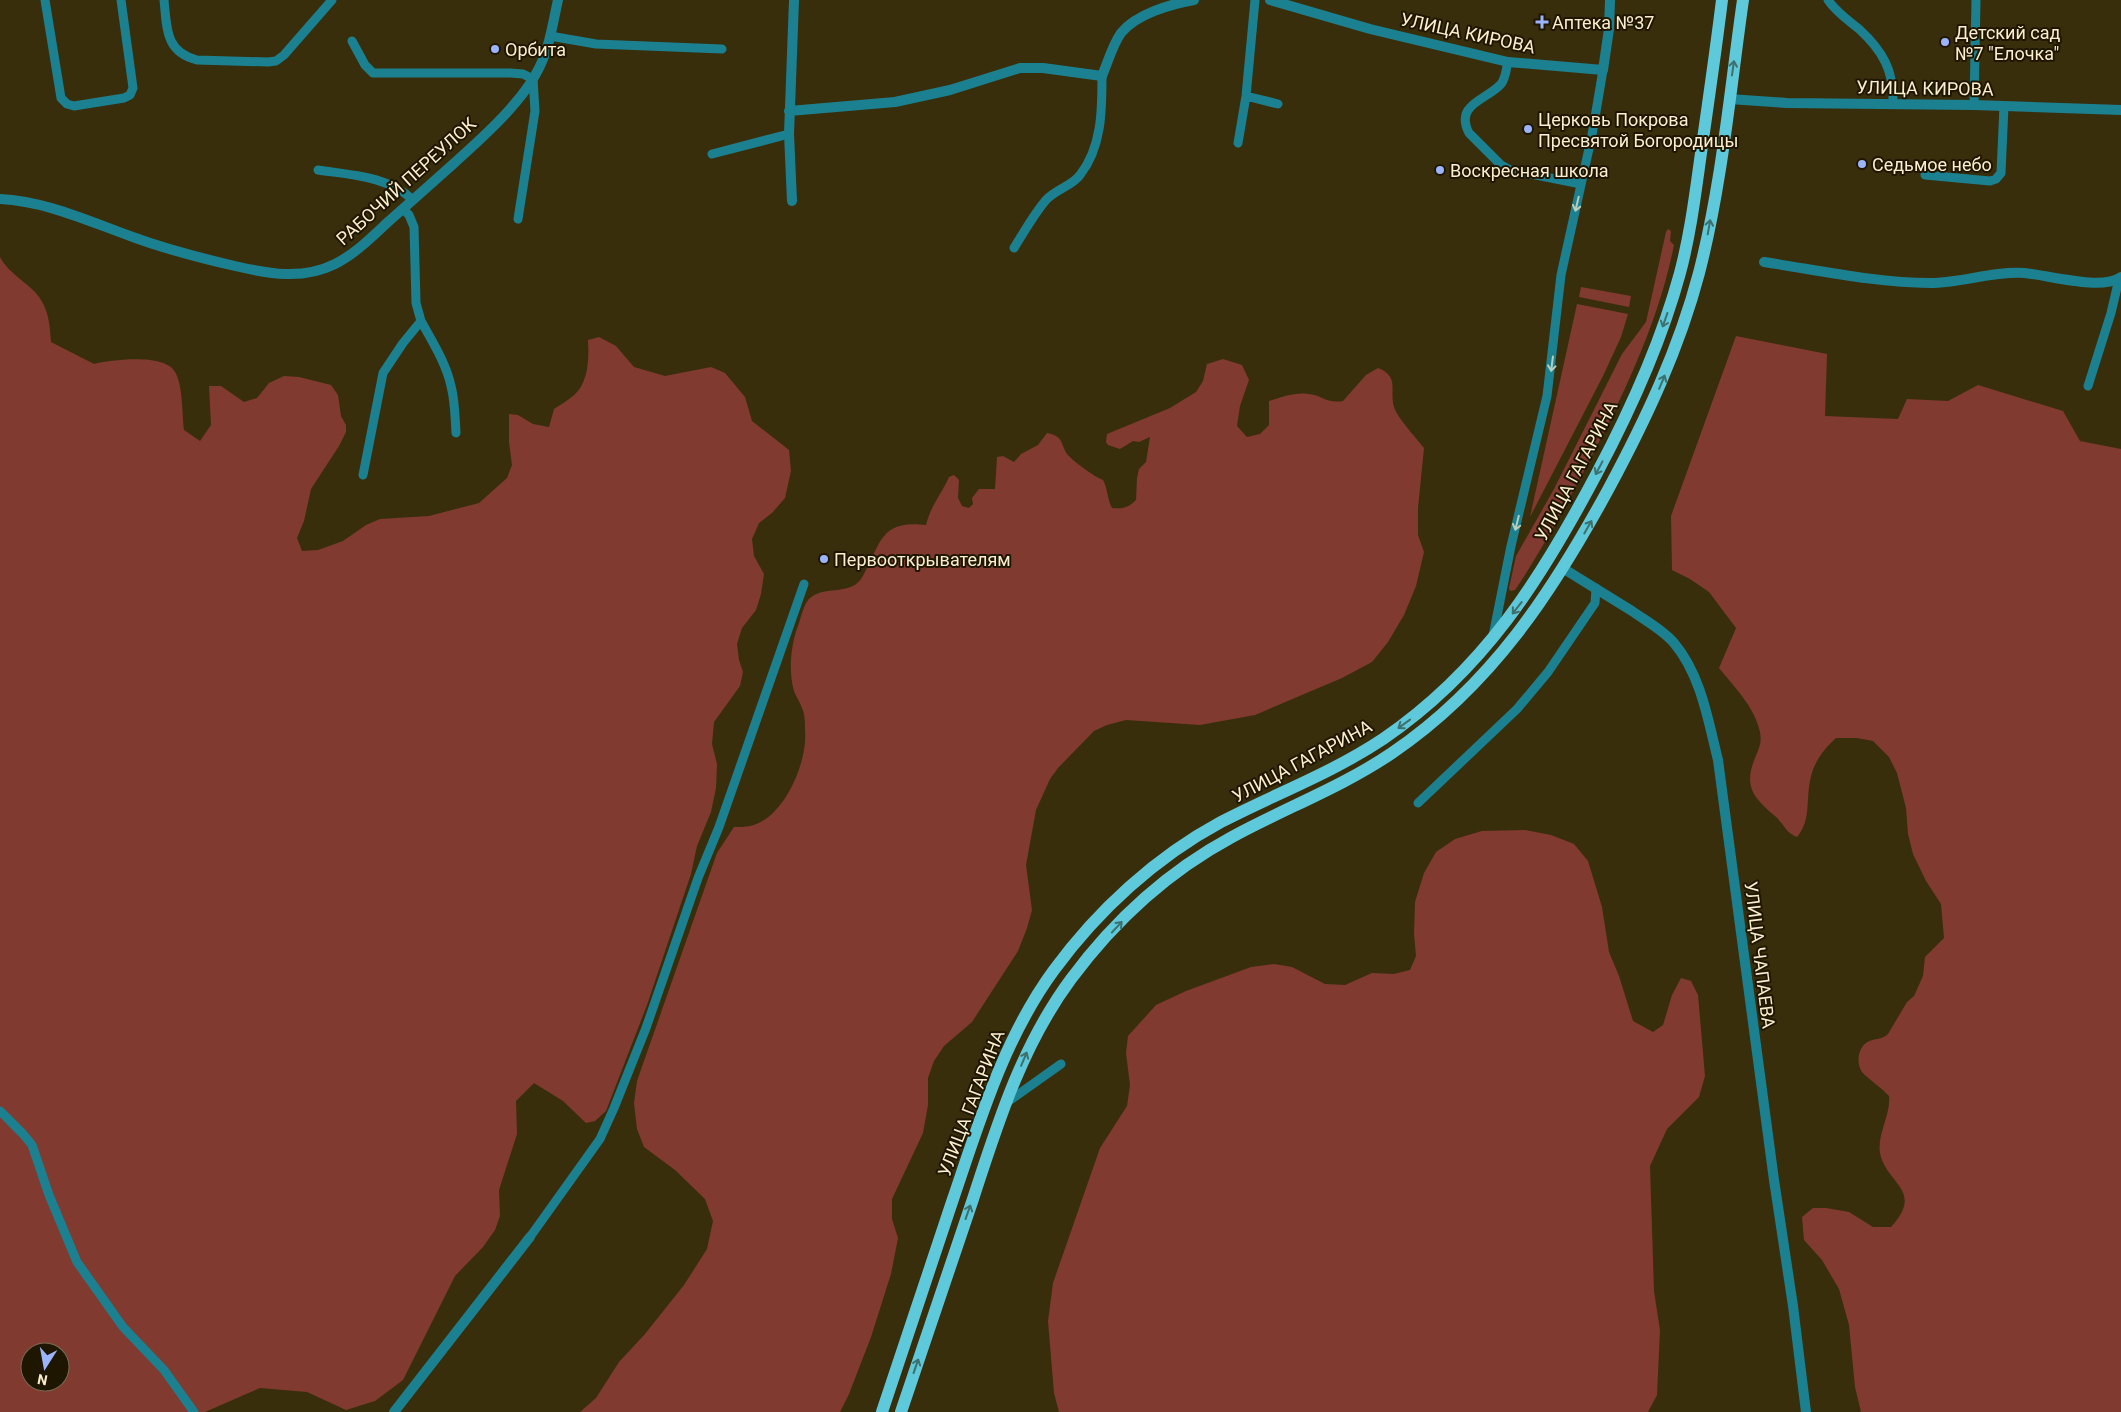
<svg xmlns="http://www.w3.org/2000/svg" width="2121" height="1412" viewBox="0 0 2121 1412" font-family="Roboto,sans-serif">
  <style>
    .green { fill: #803a30; fill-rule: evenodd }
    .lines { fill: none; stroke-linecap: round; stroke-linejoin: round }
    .service { stroke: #1b8190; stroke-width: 9 }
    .minor { stroke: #1b8190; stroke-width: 10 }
    .primary { stroke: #5dc9db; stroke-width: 12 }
    .oneway { stroke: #3e706e }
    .oneway2 { stroke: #b7cdbb }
    .poi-dot { fill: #9cb4fd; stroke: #1f1600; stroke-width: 2 }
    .labels { text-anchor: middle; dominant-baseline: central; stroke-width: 4; stroke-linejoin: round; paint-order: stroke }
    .poi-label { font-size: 18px; fill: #faeece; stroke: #1f1600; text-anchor: start }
    .street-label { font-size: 18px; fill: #faeece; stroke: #1f1600 }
  </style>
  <rect width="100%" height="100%" fill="#392e0b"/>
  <!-- green -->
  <path class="green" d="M 1668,229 L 1671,231 L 1670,241 L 1674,245 C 1658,325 1622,398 1584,471 C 1562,511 1541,552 1515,590 L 1510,591 L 1509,588 L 1516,556 L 1554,489 L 1622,354 L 1646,322 L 1666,232 Z
    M 0,257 C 10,276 33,285 41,300 C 49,312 50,328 51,342 L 94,364 C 112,360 164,353 175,372 C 183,385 182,414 184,430 L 200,441 L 211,425 L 209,386 L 221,386 L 244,402 L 257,398 L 269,383 L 284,376 L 299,377 L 331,385 L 338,395 L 341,416 L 346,425 L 346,432 L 339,446 L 311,489 L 304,521 L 297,538 L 302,551 L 318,550 L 343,541 L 366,525 L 380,519 L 429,516 L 479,503 L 507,478 L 512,465 L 509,442 L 509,414 L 518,415 L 533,424 L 549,427 L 554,409 C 560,405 567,401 573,396 C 589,383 589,358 588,340 L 599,337 L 616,346 L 634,367 L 665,376 L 711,367 L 725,373 L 745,397 L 752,421 L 789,450 L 791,471 L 785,498 L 772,513 L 759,523 L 752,539 L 754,556 L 764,574 L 761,594 L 756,610 L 742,628 L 737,644 L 739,660 L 743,672 L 740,686 L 714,722 L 712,744 L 717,764 L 716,788 L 711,812 L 697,846 L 691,874 L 647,1005 L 606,1111 L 595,1121 L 586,1123 L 563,1101 L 534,1083 L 516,1101 L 517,1134 L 499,1190 L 500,1216 L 495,1230 L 483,1247 L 455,1276 L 403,1380 L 375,1401 L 346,1410 L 307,1392 L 260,1388 L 205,1412 L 0,1412 ZM 30,1352 L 60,1352 L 60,1382 L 30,1382 Z
    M 1581,287 L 1631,296 L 1629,307 L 1579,297 Z
    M 1577,304 L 1628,314 L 1621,337 L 1603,376 L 1530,517 Z
    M 1736,336 L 1827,354 L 1825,416 L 1898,419 L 1907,399 L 1948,401 L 1978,385 L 2063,411 L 2080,441 L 2121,449 L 2121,1412 L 1861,1412 L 1855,1387 L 1849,1325 L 1839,1289 L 1822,1260 L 1804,1240 L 1802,1217 L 1813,1208 L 1826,1208 L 1849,1212 L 1873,1227 L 1891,1227 C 1925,1190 1886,1184 1880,1153 C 1877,1134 1891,1115 1889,1096 C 1882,1088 1868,1079 1862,1072 C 1856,1063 1858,1049 1866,1043 C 1873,1038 1882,1040 1888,1034 L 1907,1002 L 1914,996 L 1923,976 L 1925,957 L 1944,938 L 1941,904 L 1926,881 L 1913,854 L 1908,834 L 1906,808 L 1897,773 L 1889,757 L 1873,741 L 1857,738 L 1836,738 C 1823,750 1813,763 1810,781 C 1806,800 1811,821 1797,837 C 1786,833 1784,824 1775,816 C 1754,798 1743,787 1755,758 C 1759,748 1762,743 1760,732 C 1754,706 1735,688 1719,668 L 1736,628 L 1709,592 L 1690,579 L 1672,570 L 1671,516 Z
    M 1223,359 L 1242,365 L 1249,380 L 1240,406 L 1237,426 L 1247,437 L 1260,434 L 1269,425 L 1269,401 C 1282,397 1295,392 1308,394 C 1323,395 1326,404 1343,401 L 1366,375 L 1378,368 C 1400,377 1389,389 1394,407 C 1396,416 1417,439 1424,448 L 1418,508 L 1418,535 L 1424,552 L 1416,586 L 1404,615 L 1388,642 L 1372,662 L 1342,678 L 1255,715 L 1200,725 L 1126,720 L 1107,725 L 1094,731 L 1058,768 L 1050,779 L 1036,810 L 1026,865 L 1032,910 L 1027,928 L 1018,951 L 972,1022 L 944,1046 L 934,1061 L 928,1078 L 928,1105 L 923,1133 L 892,1199 L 892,1219 L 898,1238 L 891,1274 L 871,1337 L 849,1394 L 840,1412 L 580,1412 L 596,1398 L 619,1362 L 645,1334 L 684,1285 L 707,1249 L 713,1221 L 705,1199 L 675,1170 L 644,1147 L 637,1129 L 634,1103 L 637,1081 L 717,853 L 734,827 C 739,827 745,827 750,826 C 784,819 808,762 805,730 C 805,723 805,714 802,708 C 800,702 796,697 794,691 C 788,670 791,643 799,623 C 801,617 804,604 809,599 C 823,585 849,596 861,579 C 881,547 877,519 926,525 C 931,505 941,495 949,477 L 954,475 L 959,480 L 958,498 L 962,506 L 969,508 L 973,504 L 972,498 L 979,489 L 995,489 L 997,457 L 1003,456 L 1014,462 L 1021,454 L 1038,445 L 1047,433 C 1067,437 1059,447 1070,457 C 1077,464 1095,477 1103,480 C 1108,489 1107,499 1112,508 C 1123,509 1128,508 1136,500 L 1137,478 L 1139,469 L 1146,462 L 1150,437 L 1139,442 L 1133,441 L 1120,449 L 1108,445 L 1106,442 L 1107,434 L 1170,408 L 1196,392 L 1203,381 L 1207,364 Z
    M 1525,830 L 1551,835 L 1574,844 L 1588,861 L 1602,907 L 1609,952 L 1619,976 L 1633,1021 L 1653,1032 L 1663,1025 L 1672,995 L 1681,978 L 1691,981 L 1698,995 L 1705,1076 L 1699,1097 L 1667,1129 L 1650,1166 L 1654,1291 L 1660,1330 L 1657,1395 L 1648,1412 L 1059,1412 L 1054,1393 L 1048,1321 L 1053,1283 L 1100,1148 L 1127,1106 L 1130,1085 L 1126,1053 L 1128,1036 L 1156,1005 L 1186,991 L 1251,967 L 1274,964 L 1292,967 L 1325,984 L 1345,985 L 1372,973 L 1394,974 L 1410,970 L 1416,956 L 1414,934 L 1415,902 L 1424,873 L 1436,852 L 1455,839 L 1482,831 Z"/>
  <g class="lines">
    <!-- service -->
    <path class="service" d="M 45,0 L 61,98 L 67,104 L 74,106 L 124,98 L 130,95 L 133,88 L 121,0
      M 164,0 C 167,28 165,52 197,60 L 268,62 L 276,61 L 284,55 L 332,0
      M 1828,0 C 1836,12 1848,20 1859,29 C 1883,51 1894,71 1893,103
      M 550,36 L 596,44 L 722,49
      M 352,41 L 365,65 L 373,73 L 510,73 L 523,74 L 533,79 L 535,111 L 518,219
      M 1508,62 C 1506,69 1506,78 1501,84 C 1487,100 1454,104 1469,133 L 1501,165 L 1510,170 L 1581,184
      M 1246,96 L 1278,104
      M 1974,105 L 1976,0
      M 1238,143 L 1246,96 L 1255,0
      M 712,154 L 789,134
      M 318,170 C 351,175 388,176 413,200
      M 1925,175 L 1990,181 L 1996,179 L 2001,173 L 2004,106
      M 1014,248 C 1024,232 1034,214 1046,200 C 1056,189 1072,186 1080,175 C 1102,147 1102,110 1102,76
      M 421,321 C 432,341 446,363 451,386 C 455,401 455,417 456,433
      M 2088,386 L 2111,313 L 2119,279
      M 363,475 L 383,373 L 403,343 L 421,321 L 416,303 L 414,227 L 409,215 L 403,209
      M 1493,636 L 1511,546 L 1547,396 L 1561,275 L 1592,135 L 1603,70
      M 1418,803 L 1517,709 L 1548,672 L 1595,603 L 1596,588
      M 1006,1103 L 1061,1064
      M 0,1111 L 23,1134 L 32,1145 L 49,1195 L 77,1262 L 123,1327 L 164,1370 L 194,1412
      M 530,1237 L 600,1139 L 614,1108 L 646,1028 L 698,878 L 719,827 L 804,584"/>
    <!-- minor -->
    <path class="minor" d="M 1270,0 L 1370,29 L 1508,62 L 1603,70 L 1609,29 L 1610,0
      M 1729,99 L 1787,103 L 1974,105 L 2121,110
      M 789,111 L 895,102 L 950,90 L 1020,68 L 1043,68 L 1102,76 C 1108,62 1112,46 1121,33 C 1136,14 1171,4 1194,0
      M 0,199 C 45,201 88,221 130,236 C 165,249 200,258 235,266 C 269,274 303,280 335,264 C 355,254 372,237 388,222 C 406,206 424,190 442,174 C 474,145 522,105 540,66 C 550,45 553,22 558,0
      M 792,201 L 789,134 L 794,0
      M 1764,262 C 1817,270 1877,283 1930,283 C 1962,283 1992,271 2024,273 C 2048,275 2102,291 2121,277
      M 1564,569 C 1587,583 1609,597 1632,611 C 1646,621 1663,630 1674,643 C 1701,675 1708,720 1718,760 L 1774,1180 L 1793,1306 L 1806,1412
      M 394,1412 L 530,1237"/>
    <!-- primary -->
    <path class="primary" d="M 882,1412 C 906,1341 929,1270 953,1199 C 980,1120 1004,1038 1054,970 C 1098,910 1156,857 1221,822 C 1275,794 1332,773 1383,739 C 1484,670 1541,579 1597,473 C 1631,409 1661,343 1680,273 C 1691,232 1696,188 1702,146 C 1709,97 1716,49 1722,0
      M 901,1412 C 925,1341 949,1270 973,1199 C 998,1122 1022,1045 1071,979 C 1114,921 1169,871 1232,837 C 1285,808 1342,787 1392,753 C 1492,685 1553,591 1609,488 C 1646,419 1679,349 1699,273 C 1722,184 1730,91 1743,0"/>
  </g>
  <!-- one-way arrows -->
  <defs><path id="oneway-shaft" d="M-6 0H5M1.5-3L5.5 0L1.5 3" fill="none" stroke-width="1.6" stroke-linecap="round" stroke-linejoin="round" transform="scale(1.25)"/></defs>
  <g class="oneway">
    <use href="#oneway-shaft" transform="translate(1733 68) rotate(-82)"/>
    <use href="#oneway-shaft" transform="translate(1709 227) rotate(-80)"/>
    <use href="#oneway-shaft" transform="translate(1665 320) rotate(109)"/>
    <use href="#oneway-shaft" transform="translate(1662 382) rotate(-67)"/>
    <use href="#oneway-shaft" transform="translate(1599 468) rotate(118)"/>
    <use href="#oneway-shaft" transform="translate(1588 527) rotate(-60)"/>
    <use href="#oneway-shaft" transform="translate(1517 608) rotate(128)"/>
    <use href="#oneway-shaft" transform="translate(1404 724) rotate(144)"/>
    <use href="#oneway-shaft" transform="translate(1117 927) rotate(-47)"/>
    <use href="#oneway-shaft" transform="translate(1024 1059) rotate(-67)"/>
    <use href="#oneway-shaft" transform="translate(968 1212) rotate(-71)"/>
    <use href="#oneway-shaft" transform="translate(916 1366) rotate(-71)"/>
  </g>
  <g class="oneway2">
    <use href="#oneway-shaft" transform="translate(1577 204) rotate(103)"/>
    <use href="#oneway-shaft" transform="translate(1552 364) rotate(97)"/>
    <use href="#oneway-shaft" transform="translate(1517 523) rotate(104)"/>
  </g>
  <!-- markers -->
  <g class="poi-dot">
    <path d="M1539.5 14.5h5v5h5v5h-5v5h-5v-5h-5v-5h5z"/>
    <circle cx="1945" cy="42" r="5"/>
    <circle cx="495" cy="49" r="5"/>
    <circle cx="1528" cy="129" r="5"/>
    <circle cx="1862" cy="164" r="5"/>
    <circle cx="1440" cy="170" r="5"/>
    <circle cx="824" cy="559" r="5"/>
  </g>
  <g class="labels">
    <!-- poi labels -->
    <g class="poi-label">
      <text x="1552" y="22">Аптека №37</text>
      <text x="1955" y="32">Детский сад<tspan x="1955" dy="21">№7 "Елочка"</tspan></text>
      <text x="505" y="49">Орбита</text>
      <text x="1538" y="119">Церковь Покрова<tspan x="1538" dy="21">Пресвятой Богородицы</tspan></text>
      <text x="1872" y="164">Седьмое небо</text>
      <text x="1450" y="170">Воскресная школа</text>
      <text x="834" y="559">Первооткрывателям</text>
    </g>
    <!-- street labels -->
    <g class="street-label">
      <text transform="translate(1468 33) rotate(12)">УЛИЦА КИРОВА</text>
      <text transform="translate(1925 88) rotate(1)">УЛИЦА КИРОВА</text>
      <text transform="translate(406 181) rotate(-42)">РАБОЧИЙ ПЕРЕУЛОК</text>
      <text transform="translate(1576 471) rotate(-62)">УЛИЦА ГАГАРИНА</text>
      <text transform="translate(1302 761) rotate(-28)">УЛИЦА ГАГАРИНА</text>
      <text transform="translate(1760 955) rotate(83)">УЛИЦА ЧАПАЕВА</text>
      <text transform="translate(971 1103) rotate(-69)">УЛИЦА ГАГАРИНА</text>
    </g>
  </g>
  <!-- north arrow -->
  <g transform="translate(45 1367) rotate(191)"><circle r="24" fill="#1f1600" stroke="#776c52"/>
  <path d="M0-4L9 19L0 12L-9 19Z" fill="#9cb4fd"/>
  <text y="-8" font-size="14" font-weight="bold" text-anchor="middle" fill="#faeece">N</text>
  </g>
</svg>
